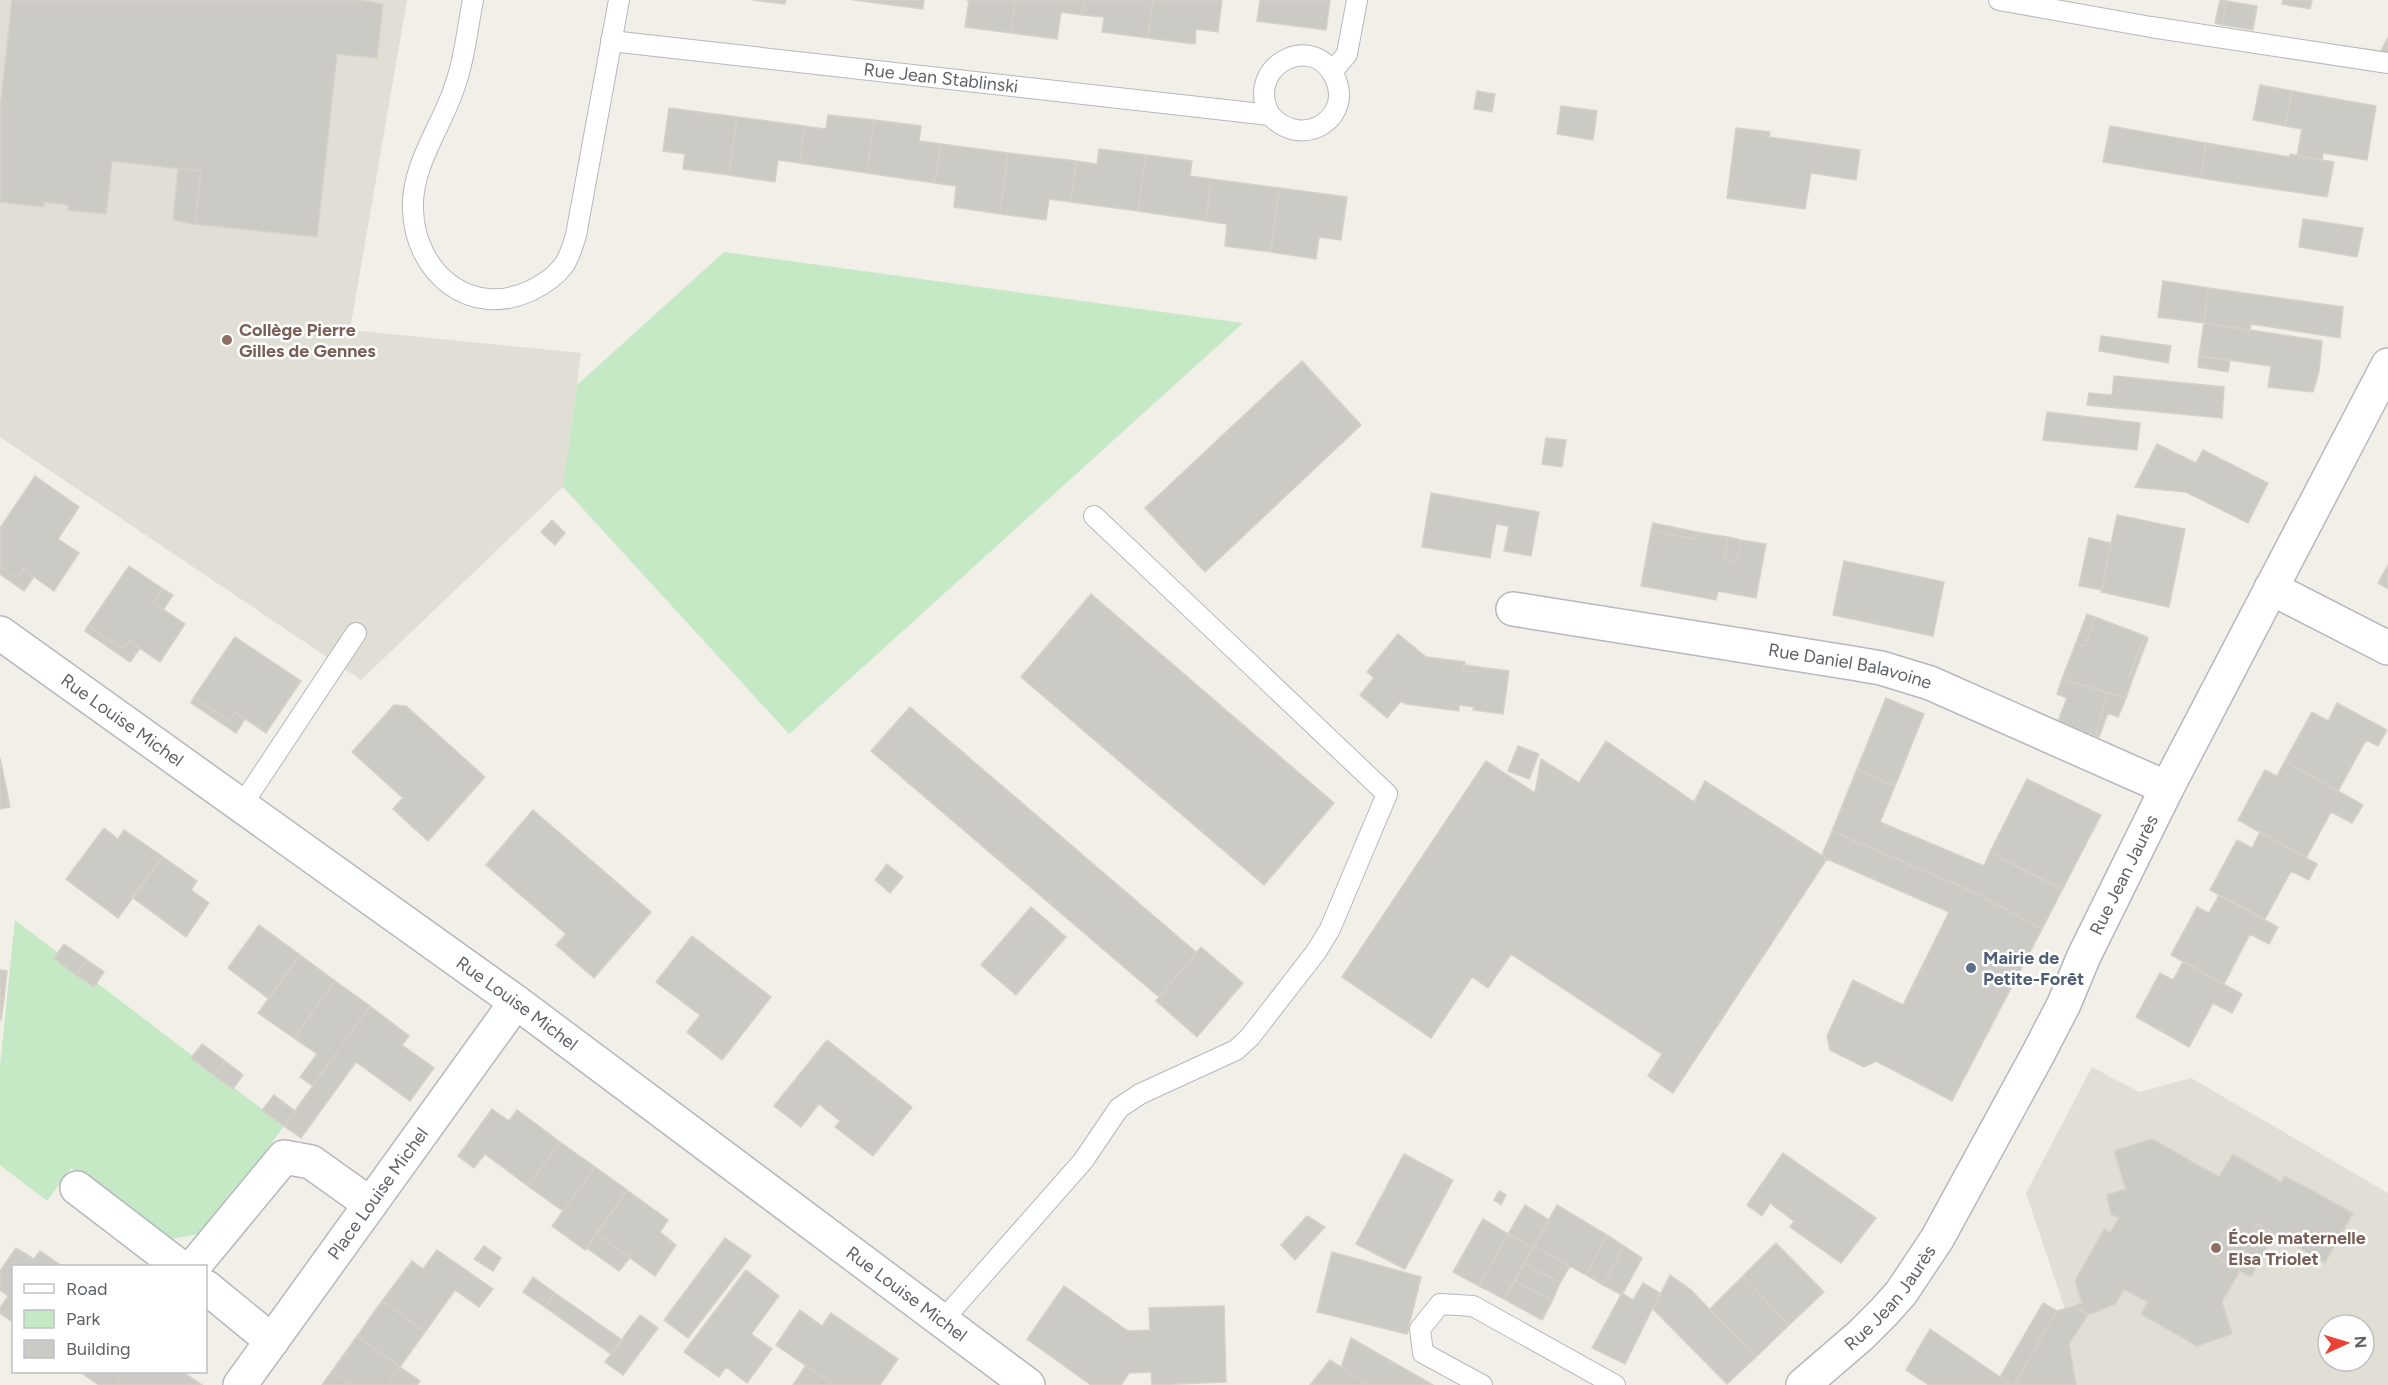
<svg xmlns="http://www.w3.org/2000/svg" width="2388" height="1385" viewBox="0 0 2388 1385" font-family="Figtree,sans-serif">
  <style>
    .education { fill: #e1ded6; fill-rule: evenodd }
    .green { fill: #c5e8c5 }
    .building { fill: #cccac5; stroke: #d6d1c6; stroke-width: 1.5 }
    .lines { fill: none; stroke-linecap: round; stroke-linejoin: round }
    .service-casing { stroke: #b5b8bc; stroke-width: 22 }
    .minor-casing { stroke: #b5b8bc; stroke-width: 36 }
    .service { stroke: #fff; stroke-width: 20 }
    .minor { stroke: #fff; stroke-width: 33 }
    .education-dot { fill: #8d6e63; stroke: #fff; stroke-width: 2 }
    .service-dot { fill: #5c6f8a; stroke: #fff; stroke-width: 2 }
    .labels { text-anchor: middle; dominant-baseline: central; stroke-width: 5; stroke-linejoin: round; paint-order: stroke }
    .street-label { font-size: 18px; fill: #5f6368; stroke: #fff }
    .education-label { font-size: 18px; font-weight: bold; fill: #785e54; stroke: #fff; text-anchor: start }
    .service-label { font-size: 18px; font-weight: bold; fill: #4e5e75; stroke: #fff; text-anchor: start }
  </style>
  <rect width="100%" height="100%" fill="#f1efe8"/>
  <!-- education -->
  <path class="education" d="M 0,0 L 407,0 L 350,330 L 581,353 L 563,487 L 361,680 L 0,437 Z
    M 2092,1067 L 2139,1092 L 2191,1078 L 2388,1193 L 2388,1385 L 2012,1385 L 2000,1377 L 2043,1303 L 2057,1311 L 2065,1309 L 2026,1193 ZM 2328,1325 L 2364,1325 L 2364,1361 L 2328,1361 Z"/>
  <!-- green -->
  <path class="green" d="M 724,252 L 1243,323 L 789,734 L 563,487 L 577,385 Z
    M 15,920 L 284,1126 L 206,1233 L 170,1239 L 71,1168 L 47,1201 L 0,1165 L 0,1066 Z"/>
  <!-- building -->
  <path class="building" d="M 12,0 L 359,0 L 383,4 L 377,58 L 337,54 L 317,237 L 195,224 L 201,171 L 112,161 L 106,214 L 68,210 L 69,205 L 44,202 L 44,207 L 0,202 L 0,110 Z
    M 753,0 L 786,0 L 785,4 Z
    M 853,0 L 877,0 L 877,3 Z
    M 877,0 L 924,0 L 923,9 L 877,3 Z
    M 966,0 L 1015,0 L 1011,33 L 965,27 L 969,0 Z
    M 1015,0 L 1084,0 L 1082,15 L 1061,12 L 1057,39 L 1011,33 Z
    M 1084,0 L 1153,0 L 1148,38 L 1102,32 L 1104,17 L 1082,15 Z
    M 1153,0 L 1222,0 L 1218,32 L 1196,29 L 1195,44 L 1148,38 Z
    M 1260,0 L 1330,0 L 1326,30 L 1257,21 Z
    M 2220,0 L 2226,1 L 2222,25 L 2215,23 Z
    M 2283,0 L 2312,0 L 2310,9 L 2282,4 Z
    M 2226,1 L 2257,6 L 2253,30 L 2222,25 Z
    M 2388,37 L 2388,55 L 2380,53 Z
    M 2260,85 L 2292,91 L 2285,126 L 2253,120 Z
    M 1477,91 L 1495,94 L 1492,112 L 1474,109 Z
    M 2292,91 L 2376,106 L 2367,160 L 2323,153 L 2322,160 L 2297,156 L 2302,129 L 2285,126 Z
    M 1561,106 L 1597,111 L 1593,140 L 1557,134 Z
    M 669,108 L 737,117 L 729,175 L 683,169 L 685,154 L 663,151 Z
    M 828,115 L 874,120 L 867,173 L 800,163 L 804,126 L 826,129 Z
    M 737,117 L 804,126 L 800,163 L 778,160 L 775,182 L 729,175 Z
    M 874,120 L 921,126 L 919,141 L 941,144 L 935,183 L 867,173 Z
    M 2110,126 L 2206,143 L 2201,178 L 2103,162 Z
    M 1736,128 L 1770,132 L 1769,137 L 1860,150 L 1856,180 L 1811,173 L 1805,209 L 1727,198 Z
    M 2206,143 L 2289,157 L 2290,154 L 2334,162 L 2327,197 L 2201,178 Z
    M 941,144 L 1008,153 L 1000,214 L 954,207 L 956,186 L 935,183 Z
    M 1099,149 L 1146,155 L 1138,211 L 1071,202 L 1076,161 L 1097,164 Z
    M 1008,153 L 1076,161 L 1071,202 L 1049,199 L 1046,220 L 1000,214 Z
    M 1146,155 L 1192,161 L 1190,176 L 1211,179 L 1206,221 L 1138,211 Z
    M 178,169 L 201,171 L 195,224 L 173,220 Z
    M 1211,179 L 1279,188 L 1271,252 L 1225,246 L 1227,224 L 1206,221 Z
    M 1279,188 L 1347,197 L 1341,240 L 1319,237 L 1316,259 L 1271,252 Z
    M 2303,219 L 2363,228 L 2357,257 L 2299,247 Z
    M 2163,281 L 2208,288 L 2204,323 L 2158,317 Z
    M 2208,288 L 2343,307 L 2340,338 L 2251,324 L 2250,331 L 2204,323 Z
    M 2204,323 L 2322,341 L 2319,371 L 2313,392 L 2268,387 L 2271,366 L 2199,356 Z
    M 2101,336 L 2171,346 L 2168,363 L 2099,351 Z
    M 2199,356 L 2230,360 L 2228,372 L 2198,367 Z
    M 1302,361 L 1361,425 L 1205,572 L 1145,508 Z
    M 2114,376 L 2224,387 L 2222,418 L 2087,405 L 2089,393 L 2112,395 Z
    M 2047,412 L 2140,423 L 2137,450 L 2043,440 Z
    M 1546,438 L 1566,440 L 1562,467 L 1542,464 Z
    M 2157,444 L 2196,463 L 2203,450 L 2268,483 L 2248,523 L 2186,492 L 2135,487 Z
    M 35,476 L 79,507 L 58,539 L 79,553 L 54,591 L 23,569 L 17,578 L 0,566 L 0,528 Z
    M 1431,493 L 1539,512 L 1531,556 L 1504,551 L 1509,526 L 1496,524 L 1490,558 L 1422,547 Z
    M 2117,515 L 2185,529 L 2169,607 L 2101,592 Z
    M 552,520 L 565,533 L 555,545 L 541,532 Z
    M 1653,523 L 1697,532 L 1696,539 L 1651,531 Z
    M 1651,531 L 1696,539 L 1697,532 L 1728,537 L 1724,559 L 1737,561 L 1741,540 L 1766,544 L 1756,598 L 1718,591 L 1716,600 L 1641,586 Z
    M 1728,537 L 1741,540 L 1737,561 L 1724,559 Z
    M 2089,538 L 2111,543 L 2102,590 L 2079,586 Z
    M 1844,561 L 1944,582 L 1933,636 L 1833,615 Z
    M 2388,565 L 2388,589 L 2378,583 Z
    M 0,566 L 17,578 L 23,569 L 34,577 L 24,591 L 0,574 Z
    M 129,566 L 163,589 L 154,603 L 185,624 L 160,662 L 129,641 L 123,649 L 88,626 Z
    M 163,589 L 173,595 L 163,610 L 154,603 Z
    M 1091,594 L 1334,803 L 1264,885 L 1021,677 Z
    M 2087,614 L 2095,617 L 2085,646 L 2076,643 Z
    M 2095,617 L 2145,636 L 2129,677 L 2133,678 L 2126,698 L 2062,679 L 2076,643 L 2085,646 Z
    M 88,626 L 123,649 L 129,641 L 140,648 L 130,662 L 85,631 Z
    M 1398,634 L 1426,657 L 1465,662 L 1464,671 L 1479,672 L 1479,667 L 1509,671 L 1503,714 L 1473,710 L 1474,707 L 1459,705 L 1459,711 L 1406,704 L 1401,701 L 1387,718 L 1360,695 L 1374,678 L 1367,672 Z
    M 2145,636 L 2148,638 L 2133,678 L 2129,677 Z
    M 235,637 L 301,681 L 266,733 L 235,712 L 229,721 L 194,697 Z
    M 1464,665 L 1479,667 L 1479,672 L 1464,671 Z
    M 2062,679 L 2108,693 L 2096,733 L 2100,734 L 2099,737 L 2058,721 L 2067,698 L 2057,694 Z
    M 2108,693 L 2126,698 L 2118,717 L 2108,713 L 2100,734 L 2096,733 Z
    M 194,697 L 229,721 L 235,712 L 245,719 L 236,733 L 191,703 Z
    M 1886,698 L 1924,714 L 1895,786 L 1857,769 Z
    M 2337,703 L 2387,730 L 2378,746 L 2366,740 L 2338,791 L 2285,761 L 2312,712 L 2328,721 Z
    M 394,705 L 406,706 L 485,777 L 428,841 L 393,809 L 403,798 L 352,752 Z
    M 910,707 L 1197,953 L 1159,997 L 871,751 Z
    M 1606,741 L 1694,802 L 1705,781 L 1827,859 L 1673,1093 L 1648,1076 L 1662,1054 L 1511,954 L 1488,988 L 1472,977 L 1431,1038 L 1342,977 L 1486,761 L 1535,793 L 1541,759 L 1579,783 Z
    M 1518,746 L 1539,754 L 1529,779 L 1508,771 Z
    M 0,758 L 10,807 L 0,809 Z
    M 2285,761 L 2363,805 L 2352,823 L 2331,812 L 2306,858 L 2238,820 L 2265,770 L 2277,776 Z
    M 1857,769 L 1895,786 L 1880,822 L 1984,866 L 1990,852 L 2062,890 L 2042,929 L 1974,892 L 1832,831 Z
    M 2027,779 L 2101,815 L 2062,890 L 1990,852 Z
    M 533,810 L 651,912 L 594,978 L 556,945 L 566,934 L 486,865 Z
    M 104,828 L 118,839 L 124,830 L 163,857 L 118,918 L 66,879 Z
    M 1832,831 L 1974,892 L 2042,929 L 1952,1101 L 1876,1061 L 1864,1067 L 1830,1050 L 1827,1036 L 1853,980 L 1903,1005 L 1949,912 L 1827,859 L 1822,855 Z
    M 2260,832 L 2317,864 L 2309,880 L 2291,871 L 2265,919 L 2210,890 L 2237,840 L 2252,848 Z
    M 163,857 L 197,881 L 191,890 L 209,903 L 186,937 L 132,897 Z
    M 887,864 L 903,877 L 890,893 L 875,880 Z
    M 2219,895 L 2278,927 L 2269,944 L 2250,934 L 2224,984 L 2171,955 L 2197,907 L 2209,913 Z
    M 1031,907 L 1066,937 L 1016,995 L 981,965 Z
    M 259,925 L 300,955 L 269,999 L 228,968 Z
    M 692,936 L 771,997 L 722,1060 L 687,1032 L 700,1015 L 656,982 Z
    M 64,944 L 87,960 L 76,975 L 54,958 Z
    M 1201,947 L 1243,983 L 1197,1037 L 1156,1001 Z
    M 300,955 L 335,981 L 294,1038 L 258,1013 Z
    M 87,960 L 104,972 L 94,987 L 76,975 Z
    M 2183,962 L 2242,994 L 2232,1013 L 2213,1003 L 2189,1047 L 2136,1017 L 2160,973 L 2173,980 Z
    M 0,970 L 7,971 L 4,999 L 0,999 Z
    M 335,981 L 370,1006 L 313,1086 L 300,1077 L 317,1054 L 294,1038 Z
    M 0,999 L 4,999 L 1,1020 L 0,1020 Z
    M 370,1006 L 409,1036 L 402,1045 L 434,1068 L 410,1101 L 356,1062 L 301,1138 L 284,1126 Z
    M 827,1040 L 912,1107 L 873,1156 L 835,1127 L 840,1121 L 819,1104 L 801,1127 L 774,1106 Z
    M 202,1044 L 225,1061 L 214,1075 L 191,1058 Z
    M 225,1061 L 243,1075 L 233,1089 L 214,1075 Z
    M 274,1095 L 295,1111 L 284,1126 L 262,1110 Z
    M 492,1109 L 509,1121 L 517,1110 L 560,1142 L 528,1186 L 485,1154 L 474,1168 L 458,1156 Z
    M 2152,1139 L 2219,1177 L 2233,1154 L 2281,1182 L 2285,1176 L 2353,1213 L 2325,1263 L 2258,1224 L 2250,1238 L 2230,1226 L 2213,1255 L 2240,1271 L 2222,1301 L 2232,1334 L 2197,1346 L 2141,1314 L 2148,1302 L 2124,1289 L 2115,1304 L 2088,1315 L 2074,1306 L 2082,1303 L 2075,1281 L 2104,1229 L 2110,1233 L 2119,1218 L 2111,1214 L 2107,1195 L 2126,1189 L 2114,1151 Z
    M 560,1142 L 595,1167 L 563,1211 L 528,1186 Z
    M 1783,1153 L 1876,1218 L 1841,1263 L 1790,1227 L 1794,1221 L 1770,1203 L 1762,1216 L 1747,1205 Z
    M 1404,1154 L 1453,1180 L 1405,1269 L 1356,1244 Z
    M 595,1167 L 627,1190 L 585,1250 L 552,1226 Z
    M 627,1190 L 668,1220 L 660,1232 L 676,1245 L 655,1276 L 597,1234 Z
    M 1499,1191 L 1506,1195 L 1501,1205 L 1494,1200 Z
    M 1525,1205 L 1549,1220 L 1533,1248 L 1508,1234 Z
    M 1557,1205 L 1607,1235 L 1586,1275 L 1534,1246 Z
    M 1307,1216 L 1325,1227 L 1295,1260 L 1281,1245 Z
    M 1483,1219 L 1508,1234 L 1479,1286 L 1453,1272 Z
    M 2258,1224 L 2275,1234 L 2251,1277 L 2213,1255 L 2230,1226 L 2250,1238 Z
    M 597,1234 L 630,1258 L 619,1271 L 587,1248 Z
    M 1508,1234 L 1533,1248 L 1504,1299 L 1479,1286 Z
    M 1607,1235 L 1624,1246 L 1603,1285 L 1586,1275 Z
    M 725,1238 L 751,1256 L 688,1338 L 664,1320 Z
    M 1776,1243 L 1824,1292 L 1789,1325 L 1743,1276 Z
    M 484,1246 L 501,1258 L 493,1271 L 474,1259 Z
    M 1534,1246 L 1570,1266 L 1560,1283 L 1524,1263 Z
    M 1624,1246 L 1642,1258 L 1622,1295 L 1603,1285 Z
    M 16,1248 L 34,1259 L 40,1251 L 62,1266 L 14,1266 L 14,1323 L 0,1313 L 0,1308 L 8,1296 L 0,1290 L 0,1271 Z
    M 437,1250 L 493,1289 L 479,1307 L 455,1290 L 425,1332 L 382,1301 L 412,1261 L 423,1269 Z
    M 1332,1252 L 1421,1277 L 1407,1334 L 1317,1312 Z
    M 1524,1263 L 1560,1283 L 1552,1301 L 1515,1281 Z
    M 746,1270 L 779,1296 L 751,1334 L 772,1349 L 747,1383 L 726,1367 L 719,1377 L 684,1352 Z
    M 1670,1275 L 1691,1290 L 1756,1357 L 1727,1384 L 1653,1309 Z
    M 1743,1276 L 1789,1325 L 1756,1357 L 1710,1309 Z
    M 533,1277 L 555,1293 L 545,1307 L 523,1292 Z
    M 1515,1281 L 1552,1301 L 1542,1320 L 1504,1299 Z
    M 1643,1283 L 1660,1293 L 1625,1364 L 1592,1348 L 1622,1293 L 1633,1300 Z
    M 1064,1286 L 1128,1331 L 1150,1330 L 1149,1308 L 1224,1306 L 1226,1382 L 1152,1385 L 1151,1372 L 1129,1373 L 1121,1385 L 1091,1385 L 1027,1339 Z
    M 555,1293 L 622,1340 L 611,1354 L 545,1307 Z
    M 382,1301 L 425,1332 L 400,1367 L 357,1336 Z
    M 2043,1303 L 2057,1311 L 2014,1385 L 2012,1385 L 2000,1377 Z
    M 2074,1306 L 2088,1315 L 2069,1344 L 2076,1385 L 2014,1385 L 2057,1311 Z
    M 800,1310 L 822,1326 L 831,1313 L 898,1359 L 880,1385 L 834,1385 L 776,1345 Z
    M 640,1315 L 658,1328 L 623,1375 L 605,1362 Z
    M 1930,1329 L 2000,1377 L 2012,1385 L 1929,1385 L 1906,1370 Z
    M 357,1336 L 400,1367 L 387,1385 L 351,1385 L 332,1371 Z
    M 1351,1338 L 1433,1385 L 1367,1385 L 1341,1367 Z
    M 1330,1360 L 1341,1367 L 1367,1385 L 1310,1385 Z
    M 806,1365 L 834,1385 L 793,1385 Z
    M 400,1367 L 420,1381 L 417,1385 L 387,1385 Z
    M 332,1371 L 351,1385 L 322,1385 Z
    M 80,1372 L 125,1372 L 115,1385 L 99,1385 Z
    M 125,1372 L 183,1372 L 202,1385 L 115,1385 Z"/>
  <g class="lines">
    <!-- service casing -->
    <g class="service-casing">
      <g id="service">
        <path d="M 473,0 C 467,31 464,64 452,94 C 438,132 411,168 413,210 C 415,273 471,320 532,290 C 544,284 556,276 564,265 C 570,256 573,245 576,235 L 619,0"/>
        <path d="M 1999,0 L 2151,27 L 2388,63"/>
        <path id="s1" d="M 611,41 L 1270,115 C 1303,152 1357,116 1333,74 C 1310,32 1244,68 1270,115"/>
        <path d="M 1332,72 L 1347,54 L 1357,0"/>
        <path d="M 242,805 L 356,633"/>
        <path d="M 942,1321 L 1083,1161 L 1119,1108 L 1140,1094 L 1236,1050 L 1250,1037 L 1316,952 L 1330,929 L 1387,794 L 1094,516"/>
        <path d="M 1482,1385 L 1423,1353 L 1420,1329 L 1440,1304 L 1473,1306 L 1615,1385"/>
      </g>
    </g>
    <!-- minor casing -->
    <g class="minor-casing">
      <g id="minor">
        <path d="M 2271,588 L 2388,648"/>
        <path id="s2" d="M 1513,609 L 1852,663 L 1881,668 L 1930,683 L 2167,788"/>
        <path id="s3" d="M 0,633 L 516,1002 L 1028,1385"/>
        <path d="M 77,1188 L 179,1266"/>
        <path d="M 194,1266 L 284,1157 L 311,1162 L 370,1204"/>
        <path d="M 206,1287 L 272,1341"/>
        <path id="s4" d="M 240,1385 L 516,1002"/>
        <path id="s5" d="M 1803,1385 L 1861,1335 L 1884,1312 L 1901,1293 L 1937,1239 L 2037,1056 L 2064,1004 L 2084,956 L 2167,788 L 2388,365"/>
      </g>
    </g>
    <!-- service -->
    <use href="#service" class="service"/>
    <!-- minor -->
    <use href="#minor" class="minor"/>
  </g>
  <!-- markers -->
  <g class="education-dot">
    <circle cx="227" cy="340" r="6"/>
    <circle cx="2216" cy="1248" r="6"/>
  </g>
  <circle class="service-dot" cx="1971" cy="968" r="6"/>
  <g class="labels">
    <!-- street labels -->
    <g class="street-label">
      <text stroke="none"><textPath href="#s1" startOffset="332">Rue Jean Stablinski</textPath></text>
      <text stroke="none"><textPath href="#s2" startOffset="342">Rue Daniel Balavoine</textPath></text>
      <text stroke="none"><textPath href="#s3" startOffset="150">Rue Louise Michel</textPath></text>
      <text stroke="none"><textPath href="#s5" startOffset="609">Rue Jean Jaurès</textPath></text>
      <text stroke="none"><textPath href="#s3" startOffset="636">Rue Louise Michel</textPath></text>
      <text stroke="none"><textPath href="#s4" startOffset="236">Place Louise Michel</textPath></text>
      <text stroke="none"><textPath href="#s3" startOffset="1122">Rue Louise Michel</textPath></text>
      <text stroke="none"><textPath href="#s5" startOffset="124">Rue Jean Jaurès</textPath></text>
    </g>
    <!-- education labels -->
    <g class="education-label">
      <text x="239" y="330">Collège Pierre<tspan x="239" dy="21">Gilles de Gennes</tspan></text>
      <text x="2228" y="1238">École maternelle<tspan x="2228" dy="21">Elsa Triolet</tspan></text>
    </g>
    <!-- service labels -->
    <g class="service-label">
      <text x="1983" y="958">Mairie de<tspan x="1983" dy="21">Petite-Forêt</tspan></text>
    </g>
  </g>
  <!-- legend -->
  <rect x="12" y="1265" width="195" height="108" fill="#ffffff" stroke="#bfc1c3" stroke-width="1.5"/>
  <rect x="24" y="1284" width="30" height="9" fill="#ffffff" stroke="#bfc1c3" stroke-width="1.5"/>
  <text x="66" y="1295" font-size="18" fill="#5f6368">Road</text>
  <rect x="24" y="1310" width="30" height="18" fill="#c5e8c5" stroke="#bfc1c3" stroke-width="1.5"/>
  <text x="66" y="1325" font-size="18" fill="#5f6368">Park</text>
  <rect x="24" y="1340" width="30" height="18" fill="#cccac5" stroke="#bfc1c3" stroke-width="1.5"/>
  <text x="66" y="1355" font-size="18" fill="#5f6368">Building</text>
  <!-- north arrow -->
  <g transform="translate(2346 1343) rotate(86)"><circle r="28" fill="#ffffff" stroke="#bfc1c3" stroke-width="1.5"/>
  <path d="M0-4.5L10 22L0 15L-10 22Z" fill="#ea4335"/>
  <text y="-9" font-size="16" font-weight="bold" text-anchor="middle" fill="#5f6368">N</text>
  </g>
</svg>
